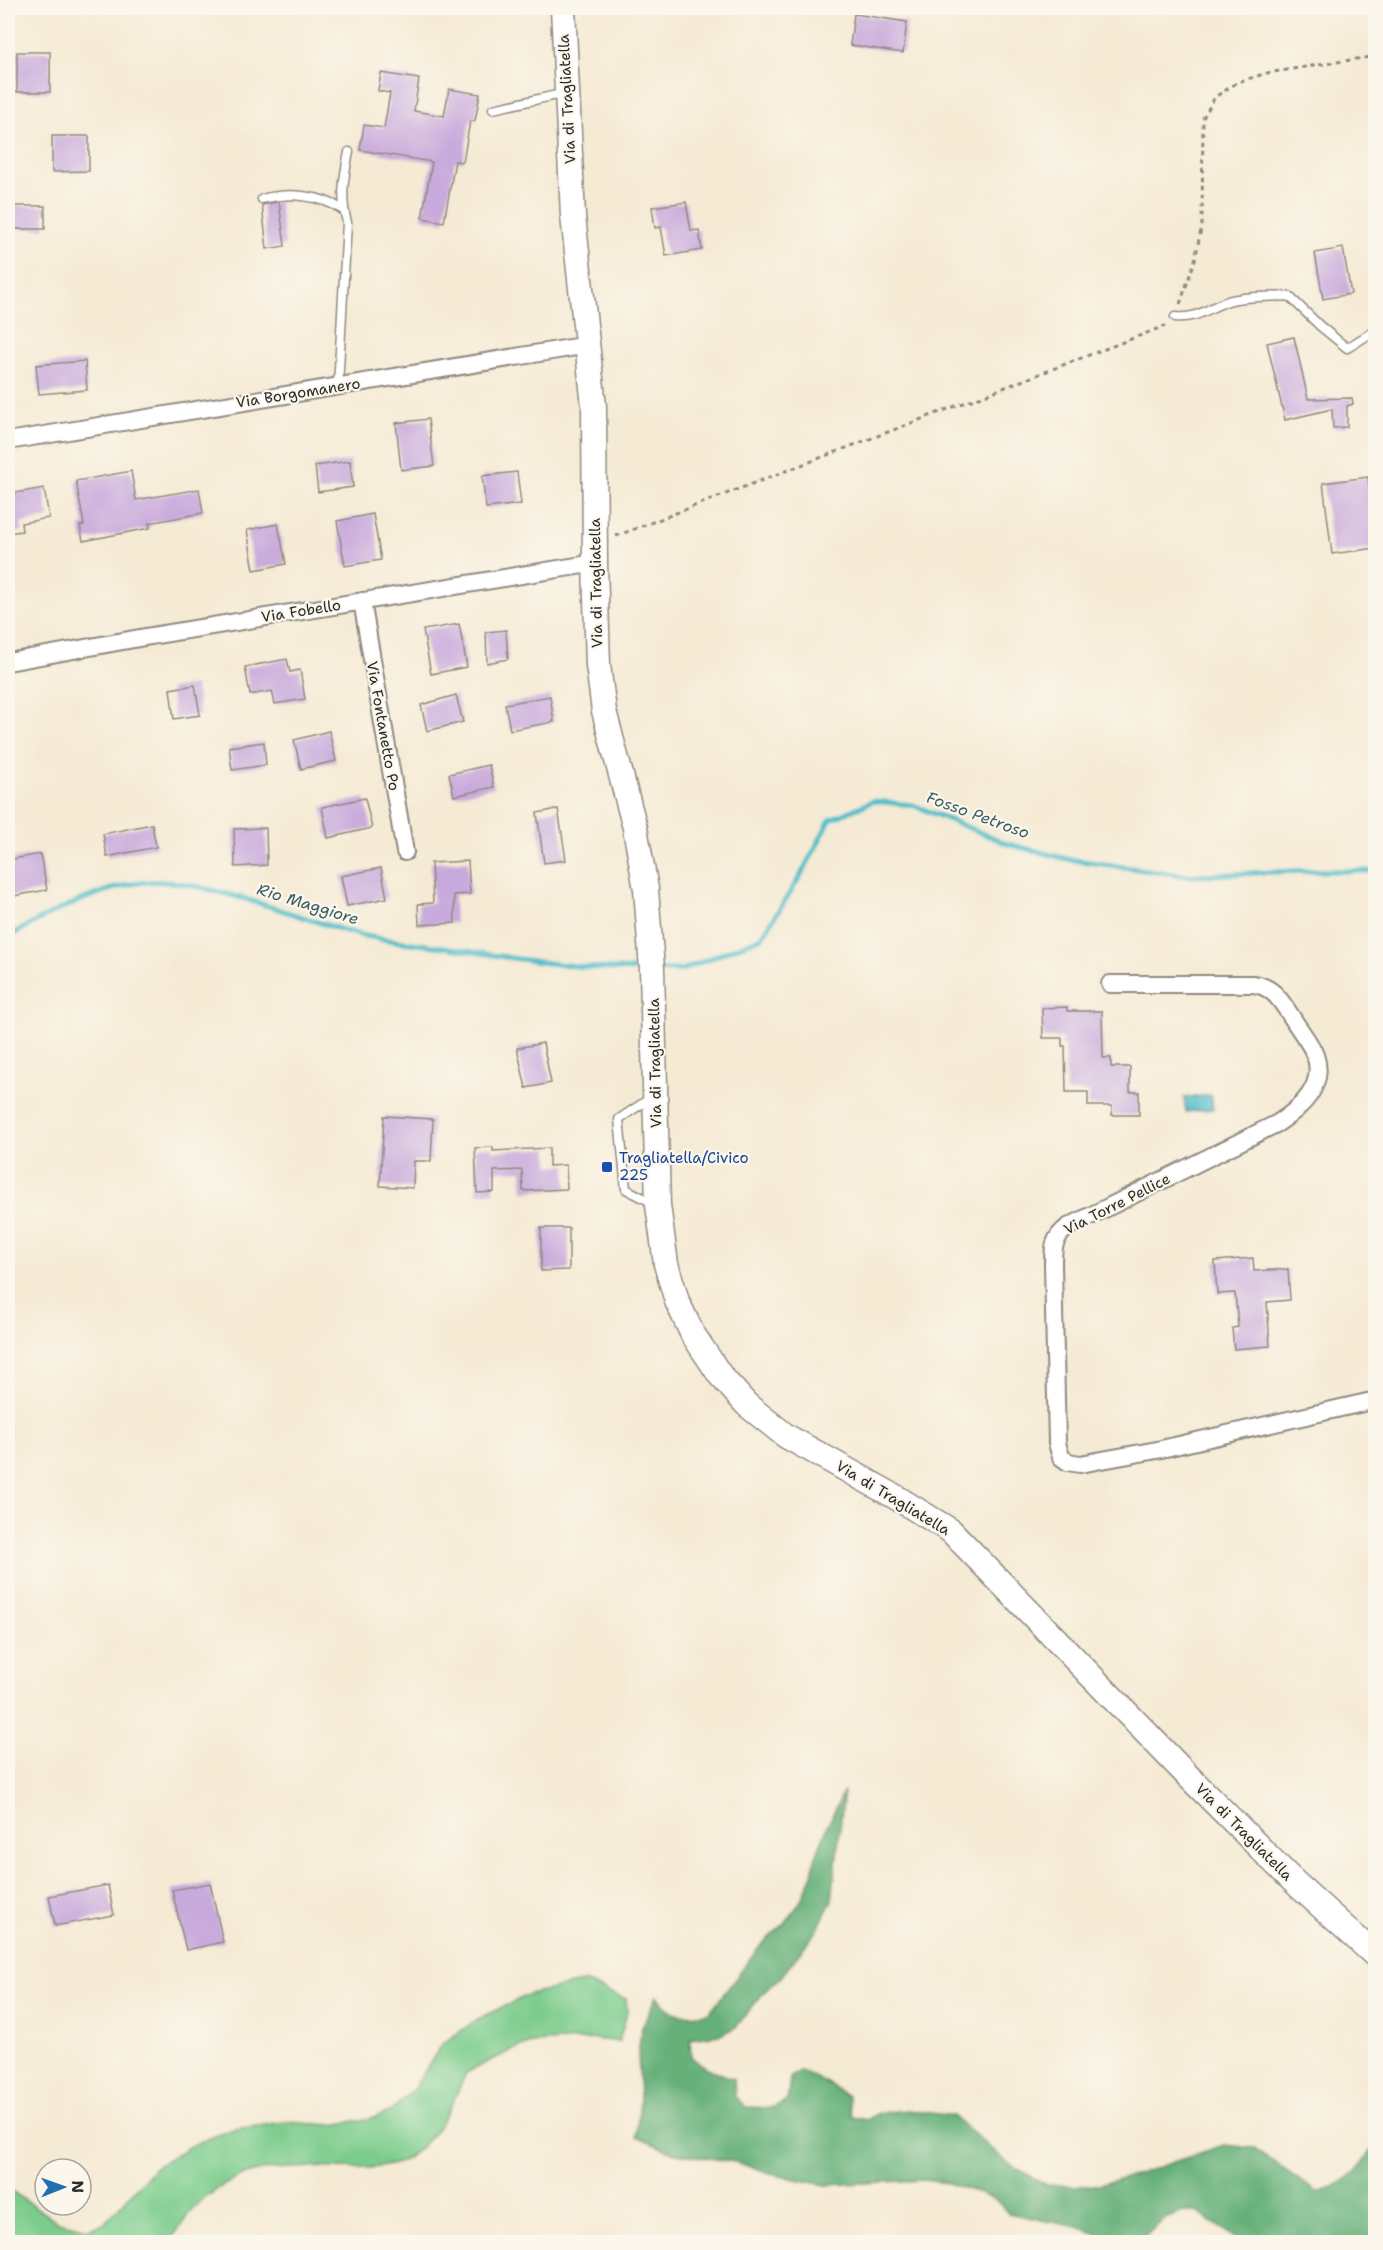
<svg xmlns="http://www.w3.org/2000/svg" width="1383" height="2250" viewBox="0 0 1383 2250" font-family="'Shantell Sans',sans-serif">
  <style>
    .green { fill: #7ccc8c; stroke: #547c5c; stroke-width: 1.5 }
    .forest { fill: #65b078; stroke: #486e52; stroke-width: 1.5 }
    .water { fill: #51bdca; stroke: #3e747a; stroke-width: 1.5 }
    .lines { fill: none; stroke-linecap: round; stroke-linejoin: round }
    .stream { stroke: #51bdca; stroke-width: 5 }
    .building { fill: #c9aadc }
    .lane-casing { stroke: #908a80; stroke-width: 11 }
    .street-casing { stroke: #908a80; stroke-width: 20 }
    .secondary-casing { stroke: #908a80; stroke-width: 27 }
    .path { stroke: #908a80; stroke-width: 3; stroke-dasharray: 4.5 4.5; stroke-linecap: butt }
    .lane { stroke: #fff; stroke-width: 8 }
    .street { stroke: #fff; stroke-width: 16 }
    .secondary { stroke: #fff; stroke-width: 24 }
    .transit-dot { fill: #1a4fb4; stroke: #fbf7ec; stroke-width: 2 }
    .labels { text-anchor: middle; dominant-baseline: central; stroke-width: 4.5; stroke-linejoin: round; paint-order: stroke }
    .street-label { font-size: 15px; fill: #2b2b2b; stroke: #fbf7ec }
    .transit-label { font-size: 15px; fill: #164399; stroke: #fbf7ec; text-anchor: start }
    .water-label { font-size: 16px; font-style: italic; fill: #385e63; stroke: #fbf7ec }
  </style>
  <rect width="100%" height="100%" fill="#fbf7ec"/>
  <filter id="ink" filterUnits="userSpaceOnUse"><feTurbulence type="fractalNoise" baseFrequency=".0167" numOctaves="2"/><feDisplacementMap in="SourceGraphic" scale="12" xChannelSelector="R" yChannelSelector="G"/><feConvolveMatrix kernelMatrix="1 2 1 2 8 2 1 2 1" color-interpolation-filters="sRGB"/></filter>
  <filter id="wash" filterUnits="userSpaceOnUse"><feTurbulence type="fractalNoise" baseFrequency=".008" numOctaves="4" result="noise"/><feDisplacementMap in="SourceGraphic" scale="24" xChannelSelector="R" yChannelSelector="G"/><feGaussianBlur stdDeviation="1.35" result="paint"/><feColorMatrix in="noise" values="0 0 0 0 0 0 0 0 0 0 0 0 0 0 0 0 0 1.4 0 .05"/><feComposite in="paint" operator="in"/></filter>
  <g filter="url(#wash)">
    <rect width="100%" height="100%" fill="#f5ead4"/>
    <!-- green -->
    <path class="green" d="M 584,1982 L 626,1999 L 627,2012 L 619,2042 L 595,2039 L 532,2043 L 512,2050 L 466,2073 C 452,2106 428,2156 390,2165 C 359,2172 321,2165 290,2168 C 277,2169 261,2169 249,2173 C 229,2181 210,2192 195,2207 C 184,2217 179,2233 167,2242 L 8,2242 L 8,2189 L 58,2222 L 88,2229 L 104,2224 L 154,2168 L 192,2145 L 230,2130 L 284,2122 L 333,2125 L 367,2119 L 390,2112 L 413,2090 L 442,2044 L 478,2019 L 530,1994 Z"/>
    <!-- forest -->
    <path class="forest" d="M 844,1791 L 832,1900 L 817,1930 L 781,1977 L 766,1990 L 736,2027 L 720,2035 L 690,2039 L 691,2057 L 707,2068 L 734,2079 L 735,2097 L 746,2107 L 771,2108 L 787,2101 L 790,2078 L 800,2071 L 814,2076 L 848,2096 L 852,2117 L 867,2120 L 878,2113 L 907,2110 L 953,2116 L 1008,2163 L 1046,2185 L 1088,2186 L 1123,2179 L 1224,2145 L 1253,2148 L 1317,2192 C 1332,2188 1347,2182 1358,2169 C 1365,2161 1367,2152 1375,2146 L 1375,2233 L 1365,2242 L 1276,2242 L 1259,2238 L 1234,2237 L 1197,2212 L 1183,2212 L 1167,2218 L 1139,2240 L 1122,2242 L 1077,2227 L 1008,2213 L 995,2199 L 948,2183 L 923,2180 L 826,2185 L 770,2174 L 736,2162 L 675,2153 L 636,2137 L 640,2099 L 638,2051 L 642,2027 L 657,1996 C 672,2018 684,2016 709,2013 L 762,1944 L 785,1923 L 799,1904 L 811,1879 L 815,1859 L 827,1827 Z"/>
    <!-- water -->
    <path class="water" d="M 1211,1095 L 1213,1109 L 1186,1112 L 1184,1098 Z"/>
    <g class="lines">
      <!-- stream -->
      <path class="stream" d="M 8,937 C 46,915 102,886 146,882 C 173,880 197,886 223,893 C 267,904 309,920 353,933 C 382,941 414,943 443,947 C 510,958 579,970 647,970
        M 659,970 L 682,970 L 762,937 L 801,875 L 830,820 L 873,801 L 913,805 L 1008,844 L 1067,859 L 1188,876 L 1297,871 L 1376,871"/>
    </g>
    <g id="blocks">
      <!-- building -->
      <path class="building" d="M 854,14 L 907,22 L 903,53 L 850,45 Z
        M 17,52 L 50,52 L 50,92 L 17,92 Z
        M 381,73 L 419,79 L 414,111 L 444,116 L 449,89 L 480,94 L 475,121 L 470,121 L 463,162 L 455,161 L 444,222 L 422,218 L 432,162 L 360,150 L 364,125 L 384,128 L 390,93 L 378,91 Z
        M 52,136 L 89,136 L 89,171 L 52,172 Z
        M 279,202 L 285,246 L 267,249 L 262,205 Z
        M 686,202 L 691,231 L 699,230 L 702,250 L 666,256 L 661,227 L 655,228 L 652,207 Z
        M 8,206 L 45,206 L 45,229 L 8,229 Z
        M 1343,248 L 1351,294 L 1323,299 L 1315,253 Z
        M 1294,337 L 1308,399 L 1352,398 L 1353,404 L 1347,406 L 1347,427 L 1333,428 L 1332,409 L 1285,420 L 1267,343 Z
        M 85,361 L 87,390 L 39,394 L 36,365 Z
        M 428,419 L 434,466 L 401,470 L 396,423 Z
        M 350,461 L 353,487 L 318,492 L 315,466 Z
        M 131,471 L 136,500 L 199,489 L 203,513 L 149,523 L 150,528 L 83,541 L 80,526 L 84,525 L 76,481 Z
        M 517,472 L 521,504 L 486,508 L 482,476 Z
        M 1368,477 L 1376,548 L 1332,554 L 1323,483 Z
        M 44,488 L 49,518 L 21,523 L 22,531 L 8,533 L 8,491 L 15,491 L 16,493 Z
        M 373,514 L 381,560 L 345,566 L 337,521 Z
        M 278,524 L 286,564 L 254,570 L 247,530 Z
        M 459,624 L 467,667 L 431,674 L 423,630 Z
        M 506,630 L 508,659 L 487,663 L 486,632 Z
        M 287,659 L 290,672 L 300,670 L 305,699 L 275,704 L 272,691 L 250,695 L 245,667 Z
        M 195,685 L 200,715 L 174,719 L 170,689 Z
        M 456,695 L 463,722 L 427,731 L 421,705 Z
        M 550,696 L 554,722 L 510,730 L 505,704 Z
        M 329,731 L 336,761 L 301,769 L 294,740 Z
        M 264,742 L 266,765 L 232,770 L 229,747 Z
        M 489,765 L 494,787 L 454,796 L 449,774 Z
        M 365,798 L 372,828 L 328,838 L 322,807 Z
        M 558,809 L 566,860 L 544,863 L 537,813 Z
        M 152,824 L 156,847 L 107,857 L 103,834 Z
        M 266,828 L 267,865 L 235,867 L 234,829 Z
        M 40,854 L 47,890 L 8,897 L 8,860 Z
        M 468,861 L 470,894 L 454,895 L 455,923 L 419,925 L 418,904 L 433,903 L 431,863 Z
        M 381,868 L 387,898 L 347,906 L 341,876 Z
        M 1067,1007 L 1067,1011 L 1102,1011 L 1103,1058 L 1111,1058 L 1111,1067 L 1130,1067 L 1130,1092 L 1139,1092 L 1139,1115 L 1112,1115 L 1112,1106 L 1088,1106 L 1088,1092 L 1066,1092 L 1065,1046 L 1062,1046 L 1062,1038 L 1043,1038 L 1042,1008 Z
        M 543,1043 L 551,1083 L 526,1088 L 517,1048 Z
        M 384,1116 L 433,1119 L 431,1161 L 414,1161 L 413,1188 L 380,1186 Z
        M 493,1147 L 493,1151 L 549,1148 L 549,1166 L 566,1165 L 567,1189 L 523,1191 L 522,1170 L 494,1171 L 494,1192 L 477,1193 L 475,1148 Z
        M 541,1228 L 569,1228 L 569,1270 L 541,1271 Z
        M 1253,1258 L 1254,1271 L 1288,1269 L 1290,1300 L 1267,1302 L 1270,1346 L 1234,1349 L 1232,1328 L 1238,1327 L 1235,1293 L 1217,1294 L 1215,1261 Z
        M 210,1883 L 223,1942 L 186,1950 L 172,1890 Z
        M 108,1885 L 114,1915 L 55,1926 L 49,1896 Z"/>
    </g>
  </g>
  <g filter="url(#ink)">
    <use href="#blocks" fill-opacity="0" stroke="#908a80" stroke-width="1.5"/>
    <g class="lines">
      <!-- lane casing -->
      <g class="lane-casing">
        <path id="lane" d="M 493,109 L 566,93
          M 262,199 C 289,192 321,195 343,210
          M 1175,317 C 1199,319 1207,308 1228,301 C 1242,296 1273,297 1289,296 L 1320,326 L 1347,348 L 1376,330
          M 338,387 L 347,222 C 340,198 344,176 349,152
          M 652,1097 L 619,1119 L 626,1189 L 655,1204"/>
      </g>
      <!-- street casing -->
      <g class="street-casing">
        <path id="street" d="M 8,441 L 588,345
          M 362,601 L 405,852
          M 8,662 L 145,637 L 595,563
          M 1110,984 L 1253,984 C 1274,986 1282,1003 1293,1019 C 1300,1031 1310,1042 1315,1055 C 1326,1086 1301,1108 1278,1123 L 1068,1227 C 1054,1237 1053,1247 1053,1264 L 1057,1443 L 1061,1457 L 1068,1462 L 1080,1464 L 1157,1450 L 1376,1400"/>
      </g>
      <!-- secondary casing -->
      <g class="secondary-casing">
        <path id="secondary" d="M 563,8 L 573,216 L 594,406 L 595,563 L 598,665 L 604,711 L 635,828 L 646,889 L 652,969 L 658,1205 L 666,1264 L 677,1301 L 692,1333 L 720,1375 L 747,1405 L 786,1436 L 894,1496 L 951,1531 L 1187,1775 L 1290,1878 L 1376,1956"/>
      </g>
      <!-- path -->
      <path class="path" d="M 1180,304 L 1195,260 L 1202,224 L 1203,118 L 1215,97 L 1238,82 L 1267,73 L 1376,56
        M 616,536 L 1165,326"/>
      <!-- lane -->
      <use href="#lane" class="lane"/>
      <!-- street -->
      <use href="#street" class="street"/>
      <!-- secondary -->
      <use href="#secondary" class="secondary"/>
    </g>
  </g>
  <!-- markers -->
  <rect class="transit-dot" x="601" y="1161" width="12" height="12" rx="3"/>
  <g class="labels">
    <!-- street labels -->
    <g class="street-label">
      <text transform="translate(567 99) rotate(-93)">Via di Tragliatella</text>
      <text transform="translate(298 393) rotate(-9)">Via Borgomanero</text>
      <text transform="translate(596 583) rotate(-91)">Via di Tragliatella</text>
      <text transform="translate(301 611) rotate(-9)">Via Fobello</text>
      <text transform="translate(383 726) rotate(80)">Via Fontanetto Po</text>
      <text transform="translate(655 1063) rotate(-91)">Via di Tragliatella</text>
      <text transform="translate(1117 1204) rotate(-27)">Via Torre Pellice</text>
      <text transform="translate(893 1498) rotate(31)">Via di Tragliatella</text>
      <text transform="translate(1244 1832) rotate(45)">Via di Tragliatella</text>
    </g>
    <!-- transit labels -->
    <g class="transit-label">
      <text x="619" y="1158">Tragliatella/Civico<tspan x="619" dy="17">225</tspan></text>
    </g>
    <!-- water labels -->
    <g class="water-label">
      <text transform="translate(978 815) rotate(20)">Fosso Petroso</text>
      <text transform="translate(308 904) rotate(17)">Rio Maggiore</text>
    </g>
  </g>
  <!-- margin -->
  <rect width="1383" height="2250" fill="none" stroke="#fbf7ec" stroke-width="30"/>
  <!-- north arrow -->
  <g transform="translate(63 2187) rotate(89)"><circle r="28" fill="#fbf7ec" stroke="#a8a59f" stroke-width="1.5"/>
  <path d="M0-4.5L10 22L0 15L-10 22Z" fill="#1f6fb2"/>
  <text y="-9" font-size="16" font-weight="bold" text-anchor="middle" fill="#2b2b2b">N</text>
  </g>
</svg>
